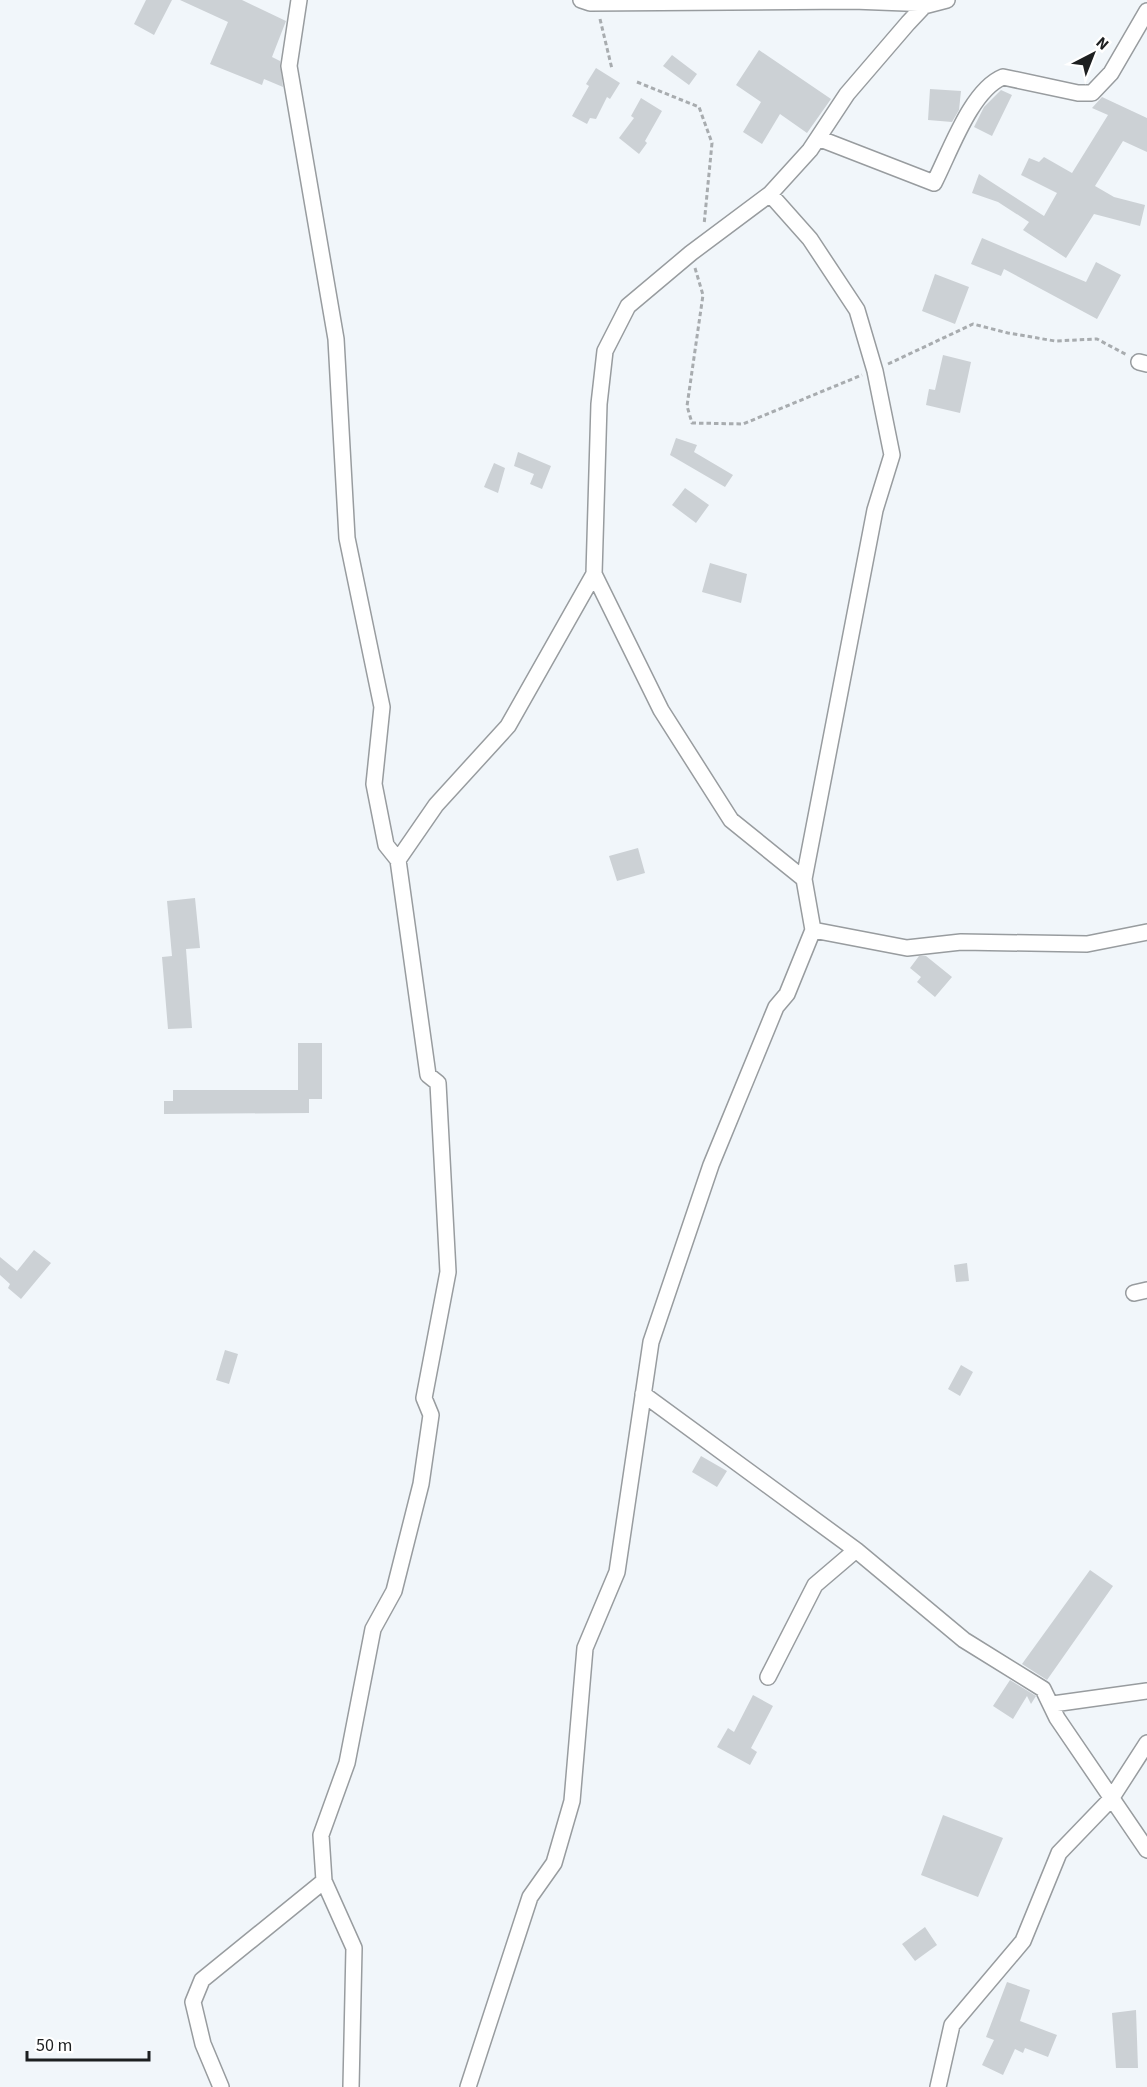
<svg xmlns="http://www.w3.org/2000/svg" width="1147" height="2087" viewBox="0 0 1147 2087" font-family="'Source Sans 3',sans-serif">
  <style>
    .building { fill: #ccd1d5 }
    .lines { fill: none; stroke-linecap: round; stroke-linejoin: round }
    .street-casing { stroke: #989c9f; stroke-width: 18 }
    .path { stroke: #a8acaf; stroke-width: 3; stroke-dasharray: 4.5 3; stroke-linecap: butt }
    .street { stroke: #fff; stroke-width: 15 }
  </style>
  <rect width="100%" height="100%" fill="#f1f6fa"/>
  <!-- building -->
  <path class="building" d="M 146,0 L 172,0 L 154,35 L 134,24 Z
    M 180,0 L 242,0 L 286,21 L 272,57 L 280,61 L 283,87 L 264,79 L 262,85 L 210,64 L 228,22 Z
    M 759,50 L 831,99 L 807,133 L 780,114 L 762,144 L 743,132 L 761,102 L 736,85 Z
    M 672,55 L 697,74 L 689,85 L 663,66 Z
    M 596,68 L 620,83 L 610,99 L 607,97 L 596,119 L 590,118 L 587,124 L 572,116 L 589,86 L 586,84 Z
    M 930,89 L 961,91 L 959,110 L 952,122 L 928,120 Z
    M 1001,90 L 1012,95 L 992,136 L 974,127 L 984,107 Z
    M 1102,97 L 1147,118 L 1147,152 L 1123,141 L 1095,186 L 1114,197 L 1145,205 L 1140,226 L 1094,214 L 1066,258 L 1023,230 L 1029,222 L 998,202 L 972,193 L 979,174 L 1044,216 L 1057,193 L 1021,175 L 1029,158 L 1039,162 L 1044,157 L 1072,173 L 1108,115 L 1092,108 Z
    M 641,98 L 662,111 L 645,141 L 647,143 L 639,154 L 619,138 L 634,118 L 631,116 Z
    M 982,238 L 1086,282 L 1096,262 L 1121,275 L 1097,319 L 1004,269 L 1001,276 L 971,264 Z
    M 935,274 L 969,287 L 955,324 L 922,311 Z
    M 943,355 L 971,362 L 960,413 L 926,405 L 929,389 L 935,390 Z
    M 676,438 L 697,445 L 694,452 L 733,475 L 725,487 L 670,455 Z
    M 518,452 L 551,466 L 542,489 L 530,484 L 534,474 L 514,466 Z
    M 494,463 L 505,468 L 498,493 L 484,487 Z
    M 685,488 L 709,505 L 696,523 L 672,505 Z
    M 710,563 L 747,574 L 741,603 L 702,592 Z
    M 638,848 L 645,873 L 617,881 L 609,856 Z
    M 195,898 L 200,948 L 186,949 L 192,1028 L 168,1029 L 162,957 L 172,956 L 167,901 Z
    M 919,956 L 926,956 L 952,977 L 935,997 L 917,982 L 921,977 L 910,968 Z
    M 298,1043 L 322,1043 L 322,1099 L 309,1099 L 309,1113 L 164,1114 L 164,1101 L 173,1101 L 173,1090 L 298,1090 Z
    M 34,1250 L 51,1263 L 21,1299 L 8,1288 L 10,1284 L 0,1275 L 0,1257 L 17,1271 Z
    M 967,1263 L 969,1281 L 956,1282 L 954,1265 Z
    M 225,1350 L 238,1354 L 229,1384 L 216,1380 Z
    M 961,1365 L 973,1372 L 960,1396 L 948,1389 Z
    M 701,1456 L 727,1471 L 717,1487 L 692,1472 Z
    M 1090,1570 L 1113,1586 L 1047,1680 L 1022,1664 Z
    M 1010,1680 L 1036,1696 L 1031,1704 L 1027,1696 L 1013,1719 L 993,1706 Z
    M 753,1695 L 773,1706 L 751,1748 L 757,1752 L 750,1765 L 717,1747 L 728,1728 L 734,1732 Z
    M 943,1815 L 1003,1838 L 978,1897 L 921,1875 Z
    M 925,1927 L 937,1945 L 915,1961 L 902,1944 Z
    M 1007,1982 L 1030,1990 L 1020,2021 L 1057,2035 L 1048,2057 L 1025,2048 L 1023,2053 L 1015,2049 L 1003,2075 L 982,2065 L 994,2040 L 986,2037 Z
    M 1136,2010 L 1138,2068 L 1116,2068 L 1112,2013 Z"/>
  <g class="lines">
    <!-- street casing -->
    <g class="street-casing">
      <path id="street" d="M 299,0 L 289,66 L 336,339 L 347,538 L 382,707 L 374,784 L 386,845 L 398,860 L 428,1075 L 438,1083 L 448,1272 L 424,1398 L 431,1415 L 421,1484 L 394,1591 L 373,1629 L 347,1763 L 321,1835 L 324,1881 L 354,1948 L 351,2087
        M 581,0 L 590,3 L 853,1 L 931,4
        M 818,138 L 934,183 C 950,152 971,90 1003,77 L 1078,93 L 1092,93 L 1111,73 L 1147,11
        M 1139,362 L 1147,364
        M 594,574 L 661,710 L 731,820 L 804,879
        M 398,860 L 436,805 L 508,726 L 594,574 L 599,404 L 605,351 L 628,306 L 691,253 L 770,194 L 810,150 L 847,94 L 908,23 L 924,6 L 947,0
        M 813,930 L 907,948 L 961,942 L 1087,944 L 1147,932
        M 1134,1293 L 1147,1290
        M 643,1394 L 856,1550 L 964,1640 L 1043,1689 L 1057,1718 L 1147,1850
        M 768,1677 L 815,1585 L 856,1550
        M 1053,1704 L 1147,1691
        M 221,2087 L 203,2044 L 193,2002 L 202,1980 L 324,1881
        M 468,2087 L 530,1897 L 554,1863 L 572,1801 L 585,1648 L 617,1572 L 651,1342 L 711,1165 L 776,1007 L 787,994 L 813,930 L 804,879 L 875,510 L 892,455 L 875,371 L 857,310 L 810,239 L 770,194
        M 938,2087 L 952,2025 L 1023,1941 L 1059,1853 L 1111,1799 L 1147,1743"/>
    </g>
    <!-- path -->
    <path class="path" d="M 600,19 L 612,69
      M 637,82 L 699,107 L 712,143 L 704,225
      M 695,268 L 703,295 L 687,406 L 692,423 L 743,424 L 862,375
      M 888,364 L 973,324 L 1008,333 L 1055,341 L 1097,339 L 1127,355"/>
    <!-- street -->
    <use href="#street" class="street"/>
  </g>
  <!-- north arrow -->
  <g transform="translate(1093 54) rotate(42)" stroke="#ffffff" stroke-width="4.5" paint-order="stroke">
  <path d="M0-4.5L10 22L0 15L-10 22Z" fill="#1d1f20"/>
  <text y="-9" font-size="16" font-weight="bold" text-anchor="middle" fill="#1d1f20">N</text>
  </g>
  <!-- scale -->
  <path d="M27 2051v9h122v-9" fill="none" stroke="#1d1f20" stroke-width="3"/>
  <text x="36" y="2051" font-size="18" fill="#1d1f20" stroke="#ffffff" stroke-width="4.5" paint-order="stroke">50 m</text>
</svg>
